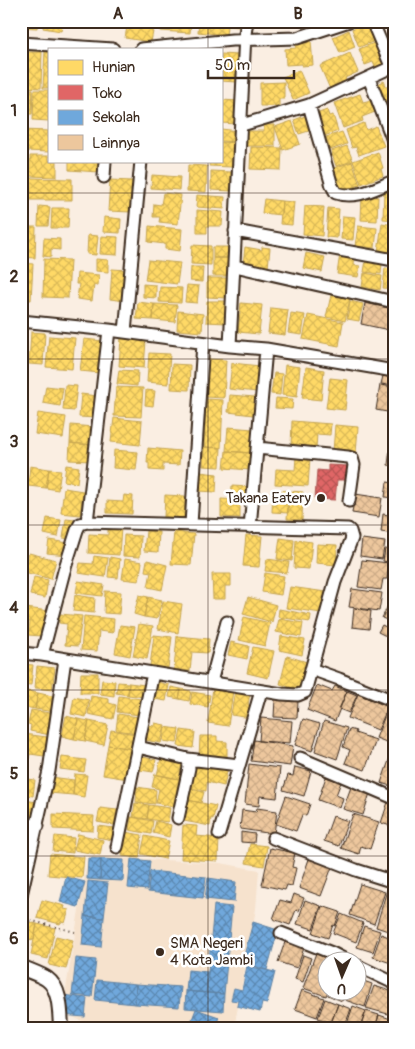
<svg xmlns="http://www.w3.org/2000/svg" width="415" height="1049" viewBox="0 0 415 1049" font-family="Pangolin,sans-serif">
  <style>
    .built { fill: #f6e2cd }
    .homes { fill: url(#homes-cross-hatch); stroke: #c4a450 }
    .shops { fill: url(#shops-cross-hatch); stroke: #ae5450 }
    .schools { fill: url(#schools-cross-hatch); stroke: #5f82a3 }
    .building { fill: url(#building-cross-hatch); stroke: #3b2a1e }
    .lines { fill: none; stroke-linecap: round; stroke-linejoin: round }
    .minor-casing { stroke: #3b2a1e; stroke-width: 15 }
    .tertiary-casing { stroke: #3b2a1e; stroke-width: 18 }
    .path { stroke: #3b2a1e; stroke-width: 2; stroke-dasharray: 1 4; stroke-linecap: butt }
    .minor { stroke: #fff; stroke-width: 11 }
    .tertiary { stroke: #fff; stroke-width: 14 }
    .grid { fill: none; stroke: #3b2a1e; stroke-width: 1; stroke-opacity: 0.55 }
    .poi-dot { fill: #3b2a1e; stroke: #fff; stroke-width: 2 }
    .labels { text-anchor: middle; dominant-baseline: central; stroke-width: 5; stroke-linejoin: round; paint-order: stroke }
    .poi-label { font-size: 15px; fill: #3b2a1e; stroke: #fff; text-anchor: end }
    .neatline { fill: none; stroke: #3b2a1e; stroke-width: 2 }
    .grid-label { font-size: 16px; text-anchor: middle; font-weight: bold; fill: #3b2a1e }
  </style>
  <defs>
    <pattern id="homes-cross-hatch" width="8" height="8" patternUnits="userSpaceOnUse" patternTransform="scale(1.25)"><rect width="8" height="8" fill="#ffd966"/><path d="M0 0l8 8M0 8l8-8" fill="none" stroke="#dbba58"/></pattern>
    <pattern id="shops-cross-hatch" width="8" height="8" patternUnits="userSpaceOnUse" patternTransform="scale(1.25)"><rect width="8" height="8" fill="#e06666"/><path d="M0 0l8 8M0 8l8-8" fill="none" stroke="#b75453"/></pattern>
    <pattern id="schools-cross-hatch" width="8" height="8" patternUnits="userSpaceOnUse" patternTransform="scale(1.25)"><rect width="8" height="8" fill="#6fa8dc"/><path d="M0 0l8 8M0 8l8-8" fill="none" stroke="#5c89b2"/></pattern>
    <pattern id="building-cross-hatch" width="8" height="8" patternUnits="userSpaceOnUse" patternTransform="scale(1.25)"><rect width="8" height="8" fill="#edc79d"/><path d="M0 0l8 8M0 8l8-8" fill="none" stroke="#ccab87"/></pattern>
  </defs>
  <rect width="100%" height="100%" fill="#faeee2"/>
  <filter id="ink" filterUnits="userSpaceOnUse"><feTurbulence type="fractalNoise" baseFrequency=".02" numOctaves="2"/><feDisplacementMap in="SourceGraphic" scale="10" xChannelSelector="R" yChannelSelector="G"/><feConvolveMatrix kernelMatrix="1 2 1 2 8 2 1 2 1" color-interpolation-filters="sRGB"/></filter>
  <g filter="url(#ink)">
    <!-- built -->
    <path class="built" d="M 88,856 L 220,863 L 259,870 L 256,909 L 234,1028 L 139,1028 L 84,1022 L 68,1015 L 65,1010 L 65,994 Z"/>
    <!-- homes -->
    <path class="homes" d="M 21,21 L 38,21 L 37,28 L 21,27 Z
      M 44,21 L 63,21 L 61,31 L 43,28 Z
      M 93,21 L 113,21 L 112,27 L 93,23 Z
      M 128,21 L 155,21 L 151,42 L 125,38 Z
      M 161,21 L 191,21 L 190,33 L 160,31 Z
      M 199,21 L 246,21 L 246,23 L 240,23 L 240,27 L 227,26 L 226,35 L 198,32 Z
      M 371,21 L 378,40 L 359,47 L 352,29 Z
      M 386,21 L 394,21 L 393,56 L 385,37 L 391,34 Z
      M 349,30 L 355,47 L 340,53 L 333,37 Z
      M 311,41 L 313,65 L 302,66 L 302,64 L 286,65 L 285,49 L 296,48 L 295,42 Z
      M 379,41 L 384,64 L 375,67 L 373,62 L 365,65 L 359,49 Z
      M 45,51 L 49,51 L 49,88 L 43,88 Z
      M 21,52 L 42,52 L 41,88 L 21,87 Z
      M 350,53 L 358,72 L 345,78 L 347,82 L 330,89 L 320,66 Z
      M 221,54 L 238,55 L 236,82 L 221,81 Z
      M 299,70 L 309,93 L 293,100 L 283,77 Z
      M 384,81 L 394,104 L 382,108 L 372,87 Z
      M 284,82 L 284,99 L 279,99 L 279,106 L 260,106 L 260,83 Z
      M 21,89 L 33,89 L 32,114 L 26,114 L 26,121 L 21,121 Z
      M 34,90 L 49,90 L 49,121 L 33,120 Z
      M 360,94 L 363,102 L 371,100 L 375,112 L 362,117 L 363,121 L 343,128 L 334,103 Z
      M 221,100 L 239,101 L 238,124 L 221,123 Z
      M 327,110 L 329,116 L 333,115 L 338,131 L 324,136 L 316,114 Z
      M 310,114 L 315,129 L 299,134 L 294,120 Z
      M 292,121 L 300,144 L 283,150 L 275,127 Z
      M 364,123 L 366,130 L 376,126 L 384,146 L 359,155 L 356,147 L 352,148 L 346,130 Z
      M 264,125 L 275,125 L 275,146 L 244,146 L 244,131 L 264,131 Z
      M 221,129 L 238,131 L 238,142 L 221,141 Z
      M 21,130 L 49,131 L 49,152 L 26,151 L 27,146 L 21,146 Z
      M 342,132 L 347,144 L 330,150 L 326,137 Z
      M 221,142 L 238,143 L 237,159 L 232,158 L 232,167 L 209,166 L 210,161 L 221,161 Z
      M 347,146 L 353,161 L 336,166 L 331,151 Z
      M 251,147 L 282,148 L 281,170 L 250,169 Z
      M 378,152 L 383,168 L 381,169 L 383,176 L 361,184 L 353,161 Z
      M 30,156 L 49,156 L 49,161 L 57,161 L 57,177 L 30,176 Z
      M 69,161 L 99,161 L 99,172 L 69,170 Z
      M 352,162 L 360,185 L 341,191 L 333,168 Z
      M 188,165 L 207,166 L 206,192 L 187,191 Z
      M 211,171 L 231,172 L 230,191 L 211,190 Z
      M 152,175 L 180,177 L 179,190 L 151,188 Z
      M 31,178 L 72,179 L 72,200 L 30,200 Z
      M 110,180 L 132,181 L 131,212 L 108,211 Z
      M 384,190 L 394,190 L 394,220 L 383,219 Z
      M 163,193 L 181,195 L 178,224 L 159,222 L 160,217 L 153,217 L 154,204 L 161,205 Z
      M 197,195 L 225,197 L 224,209 L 196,207 Z
      M 362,196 L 378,197 L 377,221 L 361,220 Z
      M 264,199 L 282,201 L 281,215 L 262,213 Z
      M 282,201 L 294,202 L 292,225 L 280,224 Z
      M 39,206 L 50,207 L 48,226 L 38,226 Z
      M 305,206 L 324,207 L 322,236 L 303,234 Z
      M 52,208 L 69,208 L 68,228 L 51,228 Z
      M 328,208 L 339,209 L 337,238 L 326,237 Z
      M 197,210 L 223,212 L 222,226 L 207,226 L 207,233 L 197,233 Z
      M 343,216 L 355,217 L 353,240 L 341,239 Z
      M 104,217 L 121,219 L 120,233 L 103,232 Z
      M 382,223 L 394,225 L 394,254 L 378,252 Z
      M 21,224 L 24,224 L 24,227 L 36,227 L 35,258 L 21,257 Z
      M 149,226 L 182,229 L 180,251 L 165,249 L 165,244 L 148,242 Z
      M 358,226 L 377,228 L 375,248 L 355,246 Z
      M 88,235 L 98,236 L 96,255 L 87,254 Z
      M 101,236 L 118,237 L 117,255 L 100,254 Z
      M 44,238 L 60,239 L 60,250 L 51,249 L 51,257 L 43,256 Z
      M 192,245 L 211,246 L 211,265 L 191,264 Z
      M 213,247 L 230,247 L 229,258 L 213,258 Z
      M 245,247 L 262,250 L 262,247 L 270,248 L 268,267 L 243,264 Z
      M 306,253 L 325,257 L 322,272 L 303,268 Z
      M 340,254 L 355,256 L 354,265 L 360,266 L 358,277 L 337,274 Z
      M 213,258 L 229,258 L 229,276 L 213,276 Z
      M 44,259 L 70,260 L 68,298 L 43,297 Z
      M 96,259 L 108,260 L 108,272 L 96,271 Z
      M 148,260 L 180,263 L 177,284 L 145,280 Z
      M 366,260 L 382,263 L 381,274 L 364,272 Z
      M 21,263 L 33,264 L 31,300 L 21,300 Z
      M 191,267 L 203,267 L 202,282 L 190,281 Z
      M 385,268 L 394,269 L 394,289 L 383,288 Z
      M 112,269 L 128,270 L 125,301 L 110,299 Z
      M 77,273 L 99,275 L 98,285 L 94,285 L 92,301 L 77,299 L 79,284 L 76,284 Z
      M 364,273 L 382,276 L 380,290 L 362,287 Z
      M 207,278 L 227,278 L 226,298 L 207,297 Z
      M 143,284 L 156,285 L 156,298 L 143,297 Z
      M 187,285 L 199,286 L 197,303 L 185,302 Z
      M 160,287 L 182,288 L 181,303 L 159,302 Z
      M 332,291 L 351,295 L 345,321 L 326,317 Z
      M 207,301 L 227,301 L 226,323 L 206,322 Z
      M 350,301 L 363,304 L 359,321 L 347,319 Z
      M 138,302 L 154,304 L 153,320 L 136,319 Z
      M 241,303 L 262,305 L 259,334 L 238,332 Z
      M 154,304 L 177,305 L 175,322 L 153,320 Z
      M 271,308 L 288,310 L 285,335 L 268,333 Z
      M 178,311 L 203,314 L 202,332 L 177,330 Z
      M 291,313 L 305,315 L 302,335 L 288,333 Z
      M 308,315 L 343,322 L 339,346 L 303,339 Z
      M 31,332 L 45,333 L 43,365 L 29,364 Z
      M 49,336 L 75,338 L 72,369 L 46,367 Z
      M 121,338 L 146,340 L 144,368 L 119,366 Z
      M 84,339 L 103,341 L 100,373 L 80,371 Z
      M 149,353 L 170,354 L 168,384 L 147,382 Z
      M 207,359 L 226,360 L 224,398 L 205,397 Z
      M 232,363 L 260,366 L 257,392 L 229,389 Z
      M 172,364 L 190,365 L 189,390 L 171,389 Z
      M 285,365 L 300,367 L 297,397 L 282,395 Z
      M 306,367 L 324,370 L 321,400 L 302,398 Z
      M 119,370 L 138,371 L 137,386 L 117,384 Z
      M 274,373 L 282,374 L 280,395 L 271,394 Z
      M 330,378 L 348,380 L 345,410 L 326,408 Z
      M 65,385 L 77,386 L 74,411 L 63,410 Z
      M 46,386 L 63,388 L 60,406 L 43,403 Z
      M 116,387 L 143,388 L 141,417 L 114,416 Z
      M 146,390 L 155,391 L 153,406 L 145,405 Z
      M 81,394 L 97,396 L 95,418 L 79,417 Z
      M 230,395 L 255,397 L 253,415 L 228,412 Z
      M 276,398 L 293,399 L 292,409 L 275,408 Z
      M 206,399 L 223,400 L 221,448 L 204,447 Z
      M 38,413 L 66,417 L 63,438 L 35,434 Z
      M 114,418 L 142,421 L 140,445 L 111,442 Z
      M 292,421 L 331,424 L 330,435 L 317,434 L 316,448 L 291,446 Z
      M 71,425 L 93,427 L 92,445 L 70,443 Z
      M 335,425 L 358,427 L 356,453 L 333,452 Z
      M 228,427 L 253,429 L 251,453 L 226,451 Z
      M 70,443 L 92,445 L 91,461 L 69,460 Z
      M 204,447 L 221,448 L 220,467 L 203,466 Z
      M 148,448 L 180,451 L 179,465 L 163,464 L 163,471 L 149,470 L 149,463 L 147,463 Z
      M 114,450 L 138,452 L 136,470 L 113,468 Z
      M 226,451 L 251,453 L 250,470 L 224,468 Z
      M 296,457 L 310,458 L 308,486 L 275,484 L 276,469 L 295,470 Z
      M 66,465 L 79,467 L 77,483 L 64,481 Z
      M 30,466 L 49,469 L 46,488 L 28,486 Z
      M 49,469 L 61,470 L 58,490 L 46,488 Z
      M 200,472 L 217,474 L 216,492 L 199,491 Z
      M 232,486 L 250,487 L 249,498 L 231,497 Z
      M 64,488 L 83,491 L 80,515 L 61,513 Z
      M 273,490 L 289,491 L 288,513 L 272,512 Z
      M 289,491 L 303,492 L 302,520 L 287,519 Z
      M 124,495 L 133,496 L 132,514 L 107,513 L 107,501 L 123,502 Z
      M 165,495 L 185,496 L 184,518 L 164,517 Z
      M 221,499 L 240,500 L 240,518 L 221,517 Z
      M 47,518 L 61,520 L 58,537 L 44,534 Z
      M 66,519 L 75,520 L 72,539 L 63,538 Z
      M 108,528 L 121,528 L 119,555 L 88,553 L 89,534 L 108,535 Z
      M 146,531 L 159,532 L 158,552 L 144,551 Z
      M 174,532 L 194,534 L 191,565 L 171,564 Z
      M 124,535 L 141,536 L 140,557 L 123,556 Z
      M 246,535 L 262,536 L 259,567 L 243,566 Z
      M 280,538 L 294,540 L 292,561 L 277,559 Z
      M 49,540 L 68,543 L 67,555 L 47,553 Z
      M 296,540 L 312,542 L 309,569 L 294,568 Z
      M 317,544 L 337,545 L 336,565 L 316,563 Z
      M 29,553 L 56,560 L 51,579 L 24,572 Z
      M 94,556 L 108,558 L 105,577 L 78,573 L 80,563 L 93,564 Z
      M 110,557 L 120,559 L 118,578 L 108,577 Z
      M 125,559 L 142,562 L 139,581 L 122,579 Z
      M 267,559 L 289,562 L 287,573 L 265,571 Z
      M 147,560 L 167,565 L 162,590 L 148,587 L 151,572 L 145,571 Z
      M 265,573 L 284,576 L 281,595 L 262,592 Z
      M 212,574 L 231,574 L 231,586 L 225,586 L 225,599 L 213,599 Z
      M 34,577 L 48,580 L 45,598 L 30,595 Z
      M 78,581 L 104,585 L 102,596 L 76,593 Z
      M 290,587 L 326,592 L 322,613 L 286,608 Z
      M 105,591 L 121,592 L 119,614 L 104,613 Z
      M 75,595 L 95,598 L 94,613 L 73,611 Z
      M 139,595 L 148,597 L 144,617 L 134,614 Z
      M 148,597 L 162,600 L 157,619 L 144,617 Z
      M 248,597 L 276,605 L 272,622 L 243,614 Z
      M 163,601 L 182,604 L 178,633 L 158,629 Z
      M 25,608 L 50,611 L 48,624 L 43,624 L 41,636 L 28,635 L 30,622 L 24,621 Z
      M 279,609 L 311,615 L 310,622 L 278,617 Z
      M 60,614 L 82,616 L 78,646 L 65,645 L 67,624 L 59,623 Z
      M 84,616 L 114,619 L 113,633 L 99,631 L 97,651 L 81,650 Z
      M 244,617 L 270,623 L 265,646 L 239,640 Z
      M 279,619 L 303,623 L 301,637 L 276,632 Z
      M 139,624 L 153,626 L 147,659 L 133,656 Z
      M 120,625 L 135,627 L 130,656 L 115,653 Z
      M 154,635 L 172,637 L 168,668 L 150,666 Z
      M 177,636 L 209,639 L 208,653 L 192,652 L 190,671 L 174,669 Z
      M 281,636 L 305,640 L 302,655 L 279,650 Z
      M 231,642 L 249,646 L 247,659 L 228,655 Z
      M 253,647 L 274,651 L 268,678 L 247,673 Z
      M 287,656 L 307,662 L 300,690 L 280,684 Z
      M 21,664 L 33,665 L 31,685 L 21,684 Z
      M 37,666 L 55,668 L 52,690 L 35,688 Z
      M 81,673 L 98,673 L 98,693 L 80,693 Z
      M 102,680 L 115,681 L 114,696 L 100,694 Z
      M 118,682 L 129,683 L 128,695 L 116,693 Z
      M 157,682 L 169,685 L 166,701 L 154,699 Z
      M 129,683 L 145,685 L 144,697 L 128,695 Z
      M 171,687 L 181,689 L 179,699 L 169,697 Z
      M 213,688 L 233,690 L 228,726 L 208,723 Z
      M 181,689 L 191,691 L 189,701 L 179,699 Z
      M 235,690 L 250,693 L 248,705 L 253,706 L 251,718 L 231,715 Z
      M 27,691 L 38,693 L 35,709 L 25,707 Z
      M 192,692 L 210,695 L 208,707 L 190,704 Z
      M 38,693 L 57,697 L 54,712 L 35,709 Z
      M 91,696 L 109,699 L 109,703 L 116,705 L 113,719 L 88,714 Z
      M 119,696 L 141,699 L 139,715 L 117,712 Z
      M 74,697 L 89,700 L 86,717 L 71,714 Z
      M 31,710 L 56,714 L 50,735 L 30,731 L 31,725 L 28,724 Z
      M 118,714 L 138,717 L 136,733 L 116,730 Z
      M 66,716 L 78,719 L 74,739 L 62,736 Z
      M 78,719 L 89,721 L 85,741 L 74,739 Z
      M 89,721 L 108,725 L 104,745 L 85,741 Z
      M 155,723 L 165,725 L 161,743 L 140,739 L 144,724 L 154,726 Z
      M 165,727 L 179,729 L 177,743 L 163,741 Z
      M 111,730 L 136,734 L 133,749 L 108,745 Z
      M 181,730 L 195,732 L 193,748 L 178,746 Z
      M 23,734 L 47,737 L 44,756 L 30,754 L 29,759 L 21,758 Z
      M 200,736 L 217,736 L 217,741 L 227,742 L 227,759 L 199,758 Z
      M 108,745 L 133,749 L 128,779 L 103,775 Z
      M 62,757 L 86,760 L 84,772 L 60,769 Z
      M 143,757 L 156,760 L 153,772 L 140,770 Z
      M 161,758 L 182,763 L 179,779 L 157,775 Z
      M 196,760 L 228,767 L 224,786 L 207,782 L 206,791 L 190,788 Z
      M 75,774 L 87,775 L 84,797 L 73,795 Z
      M 155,774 L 179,779 L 173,807 L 156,803 L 159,789 L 152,787 Z
      M 51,777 L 74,780 L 73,795 L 49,793 Z
      M 21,778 L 35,780 L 33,796 L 21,794 Z
      M 137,787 L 156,790 L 155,804 L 136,802 Z
      M 191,789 L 204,792 L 201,803 L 188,800 Z
      M 24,800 L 37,802 L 35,819 L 21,817 Z
      M 188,800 L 216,806 L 213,819 L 211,818 L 210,826 L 184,821 Z
      M 135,803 L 149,805 L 147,819 L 133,817 Z
      M 149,805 L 170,808 L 168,822 L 147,819 Z
      M 100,808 L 117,810 L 114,825 L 97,822 Z
      M 53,814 L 94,816 L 93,831 L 53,829 Z
      M 131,817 L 153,821 L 151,834 L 129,830 Z
      M 156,821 L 171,825 L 169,837 L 153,833 Z
      M 21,825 L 25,825 L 23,837 L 26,837 L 24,849 L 21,848 Z
      M 183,825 L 197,826 L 196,836 L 219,838 L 218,861 L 181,859 Z
      M 98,826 L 115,828 L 113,840 L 97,837 Z
      M 125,832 L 142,835 L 139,858 L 122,856 Z
      M 78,834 L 103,840 L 100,855 L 74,850 Z
      M 55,836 L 74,838 L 73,853 L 53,851 Z
      M 145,836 L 169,841 L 165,859 L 141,854 Z
      M 250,844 L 267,846 L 264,866 L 246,863 Z
      M 50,854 L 84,857 L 82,878 L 48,875 Z
      M 42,900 L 65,906 L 64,909 L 69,910 L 65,923 L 61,922 L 60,924 L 37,918 Z
      M 21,920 L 37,924 L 34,940 L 27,939 L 24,952 L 21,952 Z
      M 37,924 L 55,928 L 48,959 L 31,955 Z
      M 56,936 L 73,940 L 66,969 L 49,965 Z"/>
    <!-- shops -->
    <path class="shops" d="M 328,465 L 348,466 L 347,480 L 337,480 L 335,500 L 315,499 L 317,470 L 328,471 Z"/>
    <!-- schools -->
    <path class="schools" d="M 88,858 L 101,859 L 100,880 L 87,879 Z
      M 101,859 L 124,860 L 123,881 L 100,880 Z
      M 131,859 L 150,861 L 147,890 L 128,888 Z
      M 150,871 L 206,877 L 203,898 L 148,892 Z
      M 66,877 L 85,882 L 78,907 L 60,902 Z
      M 208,878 L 236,882 L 234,902 L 205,899 Z
      M 88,881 L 108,883 L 104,918 L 85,916 Z
      M 214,905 L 232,907 L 224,994 L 206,993 Z
      M 85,916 L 104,918 L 101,947 L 82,945 Z
      M 253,922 L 278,930 L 267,970 L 242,963 Z
      M 76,958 L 96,960 L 92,997 L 72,995 Z
      M 247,966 L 275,972 L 267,1004 L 262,1003 L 260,1012 L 237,1006 L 238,1001 L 231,1000 L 234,988 L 242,990 Z
      M 188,970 L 208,972 L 206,993 L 186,991 Z
      M 97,980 L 136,984 L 135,1004 L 95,1000 Z
      M 136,984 L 181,987 L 179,1007 L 135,1004 Z
      M 186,991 L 224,994 L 223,1011 L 185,1008 Z
      M 63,995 L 87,998 L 85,1017 L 61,1015 Z
      M 196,1009 L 219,1017 L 215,1028 L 189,1027 Z"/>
    <!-- building -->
    <path class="building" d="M 365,303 L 393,309 L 389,330 L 361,324 Z
      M 383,376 L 394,378 L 394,386 L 381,384 Z
      M 380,385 L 394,387 L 393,413 L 376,410 Z
      M 390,448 L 394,448 L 394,466 L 388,465 Z
      M 387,482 L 394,483 L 394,498 L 385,497 Z
      M 355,494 L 382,498 L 379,517 L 352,513 Z
      M 383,514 L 394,516 L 394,534 L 381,532 Z
      M 362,539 L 385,542 L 382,559 L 360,556 Z
      M 385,549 L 394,550 L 394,563 L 383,561 Z
      M 362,560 L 389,563 L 387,579 L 383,579 L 381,590 L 358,587 Z
      M 352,589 L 382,593 L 379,611 L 349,607 Z
      M 394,593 L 394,623 L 382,618 Z
      M 354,608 L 371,611 L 369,629 L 352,627 Z
      M 391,623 L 394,624 L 394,640 L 378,632 L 382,625 L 388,628 Z
      M 317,685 L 332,691 L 335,686 L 347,691 L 335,721 L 307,710 Z
      M 347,691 L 357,695 L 349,713 L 339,709 Z
      M 358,694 L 388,707 L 378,730 L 348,718 Z
      M 275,699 L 298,701 L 297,718 L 274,717 Z
      M 386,713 L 394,716 L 394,745 L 376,738 Z
      M 261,718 L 292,721 L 290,743 L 259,741 Z
      M 303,719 L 320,724 L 312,751 L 295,745 Z
      M 324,721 L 347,728 L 337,759 L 315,751 Z
      M 349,729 L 356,731 L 355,733 L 376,740 L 365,770 L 345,763 L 350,750 L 343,747 Z
      M 254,740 L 293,746 L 290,766 L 251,761 Z
      M 392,752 L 394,752 L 394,787 L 381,783 Z
      M 249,764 L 280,768 L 277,798 L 260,796 L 259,806 L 245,804 Z
      M 295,767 L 311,771 L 304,796 L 283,790 L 288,775 L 293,776 Z
      M 326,777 L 341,782 L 336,795 L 343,798 L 340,808 L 318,800 Z
      M 351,787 L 370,793 L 363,815 L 343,809 Z
      M 286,796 L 310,804 L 306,816 L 302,815 L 296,831 L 276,824 Z
      M 388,802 L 394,803 L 394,827 L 381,823 Z
      M 257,808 L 277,811 L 274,834 L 240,829 L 242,810 L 256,812 Z
      M 353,814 L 379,822 L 370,849 L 361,846 L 359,854 L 341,848 Z
      M 333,816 L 348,821 L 339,846 L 324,841 Z
      M 241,832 L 255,834 L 254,843 L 241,842 Z
      M 270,848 L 295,853 L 292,867 L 296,868 L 292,886 L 287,885 L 285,890 L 262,885 Z
      M 309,859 L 332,867 L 321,896 L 299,888 Z
      M 360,884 L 385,892 L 374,924 L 350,915 Z
      M 388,887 L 394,889 L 394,933 L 376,927 Z
      M 294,894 L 304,898 L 299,911 L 296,910 L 290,925 L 273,919 L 280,900 L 291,903 Z
      M 305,900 L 321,906 L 313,929 L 297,924 Z
      M 322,906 L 340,912 L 335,926 L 333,925 L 328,938 L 313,933 Z
      M 341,914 L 363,923 L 356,942 L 333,933 Z
      M 364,926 L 380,931 L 373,952 L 357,947 Z
      M 381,934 L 394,939 L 394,964 L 373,957 Z
      M 285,942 L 304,948 L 297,968 L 278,962 Z
      M 316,953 L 339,962 L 328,962 L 328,992 L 326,996 L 303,988 Z
      M 303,955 L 311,958 L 303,982 L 295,979 Z
      M 358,979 L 372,984 L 365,1007 L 345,1000 L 348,992 L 358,992 Z
      M 374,986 L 394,992 L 388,1014 L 366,1008 Z
      M 302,990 L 324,998 L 317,1017 L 295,1009 Z
      M 330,992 L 346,992 L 342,1001 L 328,995 Z
      M 325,999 L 338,1004 L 331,1023 L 318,1018 Z
      M 338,1004 L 351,1009 L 344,1028 L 331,1023 Z
      M 353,1006 L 366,1011 L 360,1028 L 346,1027 Z
      M 366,1011 L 379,1015 L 375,1028 L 360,1028 Z
      M 379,1015 L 394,1020 L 392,1028 L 375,1028 Z"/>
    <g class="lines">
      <!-- minor casing -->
      <g class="minor-casing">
        <path id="minor" d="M 372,21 L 391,66
          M 21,43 L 113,49
          M 141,49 L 232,40 L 297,38 L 349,21
          M 369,78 L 394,143
          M 309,105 L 332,186 L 336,193 C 356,200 375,188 394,181
          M 242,125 L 309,105 L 394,66
          M 104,177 L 105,161
          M 235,231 L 394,260
          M 235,266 L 394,302
          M 21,321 L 109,330 L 230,346 L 266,349 L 394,371
          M 125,332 L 141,161
          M 230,346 L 245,34 L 247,21
          M 257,448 L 348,457 L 352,458 L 354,465 L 349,501
          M 87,522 L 348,529 L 350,531 L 352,538 L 335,582 L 305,692 L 298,695 L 282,694 L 42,655 L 64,571 L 77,530 L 80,524 Z
          M 87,522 L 109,330
          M 191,524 L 203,343
          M 250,527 L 266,349
          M 21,653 L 42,655
          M 311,669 L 339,679 L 394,701
          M 211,682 L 227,622
          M 138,747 L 188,759 L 189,768 L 178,818
          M 300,758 L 394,798
          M 188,759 L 239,765
          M 21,823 L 38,826
          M 219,834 L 261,691
          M 273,838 L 356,870 L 394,882
          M 117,847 L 153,673
          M 21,895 L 49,771 L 65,659
          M 281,933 L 332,953 L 349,962
          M 358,966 L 394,983"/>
      </g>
      <!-- tertiary casing -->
      <g class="tertiary-casing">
        <path id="tertiary" d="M 21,967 C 29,971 40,974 47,979 C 61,989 60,1013 61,1028"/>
      </g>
      <!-- path -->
      <path class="path" d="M 21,918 L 75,932"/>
      <!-- minor -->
      <use href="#minor" class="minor"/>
      <!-- tertiary -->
      <use href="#tertiary" class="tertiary"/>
    </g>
  </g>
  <!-- grid -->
  <path class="grid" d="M 208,21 L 208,49M 208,161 L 208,1028M 21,193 L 394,193M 21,359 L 394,359M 21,525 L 394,525M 21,690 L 394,690M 21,856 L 394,856"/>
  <!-- markers -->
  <g class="poi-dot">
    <circle cx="321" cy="498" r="5"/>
    <circle cx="160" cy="952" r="5"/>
  </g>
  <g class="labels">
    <!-- poi labels -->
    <g class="poi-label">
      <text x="311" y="498">Takana Eatery</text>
      <text x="170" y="943" text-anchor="start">SMA Negeri<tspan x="170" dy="17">4 Kota Jambi</tspan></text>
    </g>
  </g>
  <!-- margin -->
  <rect width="415" height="1049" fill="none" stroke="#fff" stroke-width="55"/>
  <!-- legend -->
  <rect x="48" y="48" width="175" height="115" fill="#ffffff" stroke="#b1aaa5"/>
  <rect x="58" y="60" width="25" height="15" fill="#ffd966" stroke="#b1aaa5"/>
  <text x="92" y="72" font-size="15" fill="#3b2a1e">Hunian</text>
  <rect x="58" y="85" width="25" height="15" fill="#e06666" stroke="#b1aaa5"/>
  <text x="92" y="98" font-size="15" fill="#3b2a1e">Toko</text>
  <rect x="58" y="110" width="25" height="15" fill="#6fa8dc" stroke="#b1aaa5"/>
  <text x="92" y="122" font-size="15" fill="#3b2a1e">Sekolah</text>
  <rect x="58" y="135" width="25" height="15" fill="#edc79d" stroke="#b1aaa5"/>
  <text x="92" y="148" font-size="15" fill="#3b2a1e">Lainnya</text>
  <!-- north arrow -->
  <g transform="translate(342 976) rotate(182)"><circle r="24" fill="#ffffff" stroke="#b1aaa5"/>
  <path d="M0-4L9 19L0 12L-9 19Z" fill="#3b2a1e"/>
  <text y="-8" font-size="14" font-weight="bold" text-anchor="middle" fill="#3b2a1e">U</text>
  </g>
  <!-- scale -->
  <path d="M208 70v8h86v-8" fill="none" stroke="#3b2a1e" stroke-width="2.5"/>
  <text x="215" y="70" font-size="15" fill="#3b2a1e" stroke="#ffffff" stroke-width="4" paint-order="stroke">50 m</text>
  <rect x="28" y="28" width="360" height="994" class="neatline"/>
  <g class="grid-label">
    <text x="118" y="19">A</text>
    <text x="298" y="19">B</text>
    <text x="14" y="116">1</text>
    <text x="14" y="282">2</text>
    <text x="14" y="447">3</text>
    <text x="14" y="613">4</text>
    <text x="14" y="779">5</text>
    <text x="14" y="944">6</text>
  </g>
</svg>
